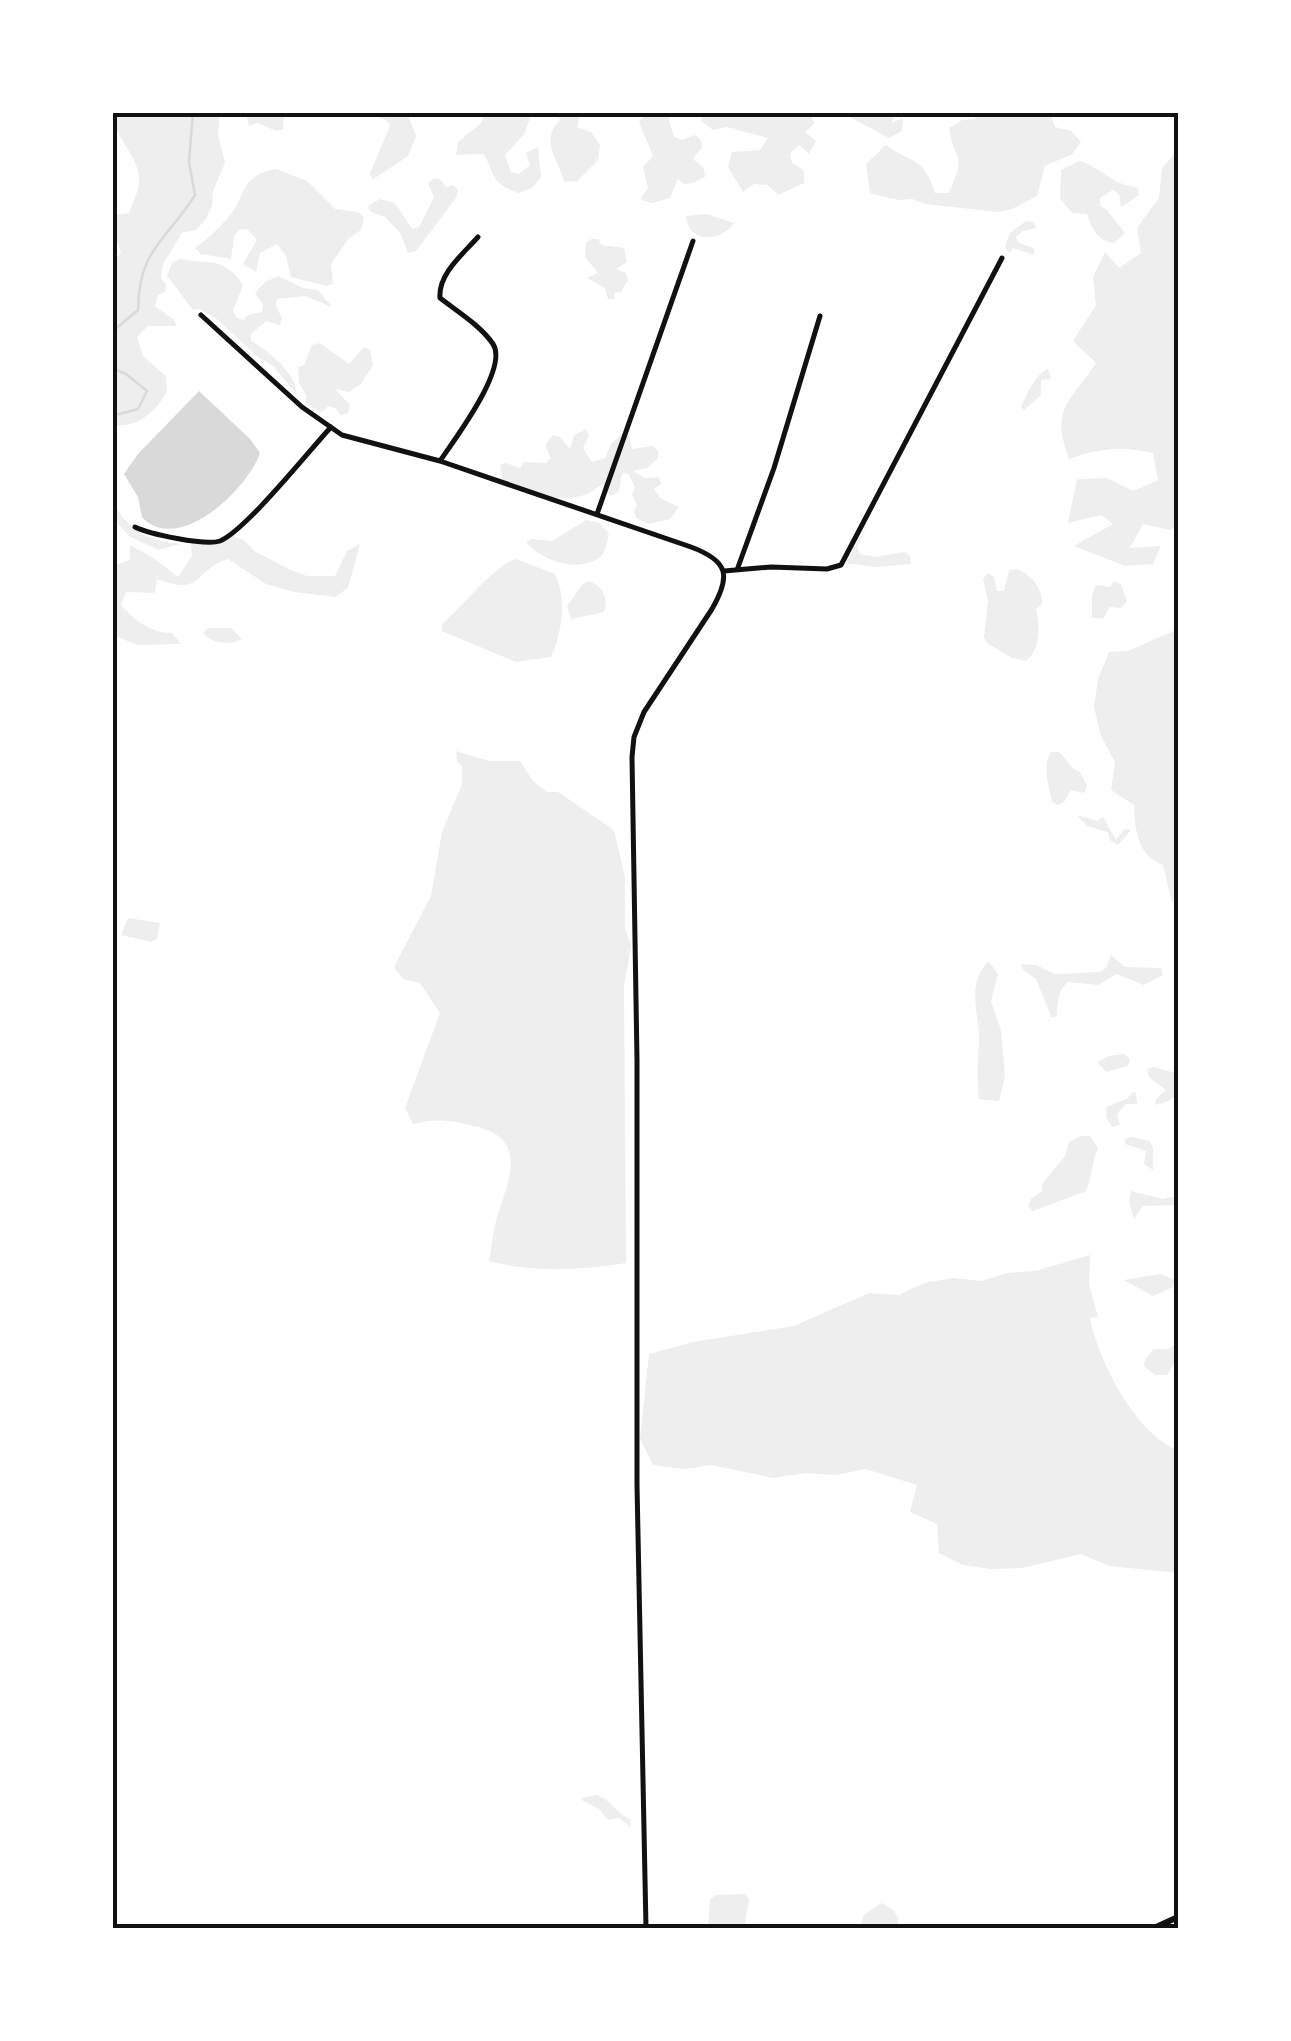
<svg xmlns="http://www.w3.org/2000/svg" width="1291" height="2041" viewBox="0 0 1291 2041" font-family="'Exo 2',sans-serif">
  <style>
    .green { fill: #eee }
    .water { fill: #d9d9d9 }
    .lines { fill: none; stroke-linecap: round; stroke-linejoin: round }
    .stream { stroke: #d9d9d9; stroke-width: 2.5 }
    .minor { stroke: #111; stroke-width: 5 }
    .tertiary { stroke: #111; stroke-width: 6 }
    .neatline { fill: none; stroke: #111; stroke-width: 4 }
  </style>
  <rect width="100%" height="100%" fill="#fff"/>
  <!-- green -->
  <path class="green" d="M 113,112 L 220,113 L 218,134 L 225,163 L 213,191 L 212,205 L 206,219 L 196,230 L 182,233 L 163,264 L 161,278 L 166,285 L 165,292 L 158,295 L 155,306 L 173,319 L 177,326 L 148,326 L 137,337 L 143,356 L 166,376 L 167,391 C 157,411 137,429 112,425 L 113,263 L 121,252 C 117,239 108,228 115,215 L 129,213 C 132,203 139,192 139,182 C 141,156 112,138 113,112 Z
    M 581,112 L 577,127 L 591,132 L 600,145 L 598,160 L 577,181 L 564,182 C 558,157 539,141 560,120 L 555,113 Z
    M 246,113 L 284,113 L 283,129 L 277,131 L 257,123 L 249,126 Z
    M 366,113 L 407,113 L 416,136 L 408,156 L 372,180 L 370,173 L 390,126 L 386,120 Z
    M 487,113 L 532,113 L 524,134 L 505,155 L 511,172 L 519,174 L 530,165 L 526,153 L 538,147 L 541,177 L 532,188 L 519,193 C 491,183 496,177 484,154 L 456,155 L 458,142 L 480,124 Z
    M 646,113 L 667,113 L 674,137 L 682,140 L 695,135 L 701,140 L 702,147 L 693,159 L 704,168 L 705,177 L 693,183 L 684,184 L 678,179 L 670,198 L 652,203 L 640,199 L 648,188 L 643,167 L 653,156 L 639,122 Z
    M 704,113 L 809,113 L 815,123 L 805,132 L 816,141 L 809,154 L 799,145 L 790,154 L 792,163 L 804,170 L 804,183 L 778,195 L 768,185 L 754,184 L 743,192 L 728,167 L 732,152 L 760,150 L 768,138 L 727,127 L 713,130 L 701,121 Z
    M 842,113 L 897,113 L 891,123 L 903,118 L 902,131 L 889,138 Z
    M 972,113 L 1050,113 L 1055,127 L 1071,131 L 1081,142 L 1072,154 L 1045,166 L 1037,196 L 1012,209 L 998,212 L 926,204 L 912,199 L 898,200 L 870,193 L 866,164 L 886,145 C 912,164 923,155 935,193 L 949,193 C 967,151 955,165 949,128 L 962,120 L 976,119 Z
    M 1178,150 L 1178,526 L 1170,530 L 1143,524 L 1130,548 L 1161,546 L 1153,564 L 1125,566 L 1074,546 L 1113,524 L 1101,515 L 1068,523 L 1077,479 L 1107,478 L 1133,491 L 1158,480 L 1153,453 C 1122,446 1099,448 1069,459 C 1050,408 1069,404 1096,363 L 1073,341 L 1096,305 L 1093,277 L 1105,252 L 1119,268 L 1141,253 L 1137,228 L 1159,198 L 1162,168 Z
    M 1080,161 C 1100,167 1114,186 1137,187 L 1139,195 L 1121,207 L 1119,194 L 1113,190 L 1100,198 L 1100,206 L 1107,210 L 1125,233 L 1114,243 C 1099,242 1091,228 1087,214 L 1072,213 L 1060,198 L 1061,170 Z
    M 276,169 L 307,181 L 335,209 L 358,212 L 364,217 L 361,230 L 349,238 L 331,264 L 333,284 L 326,286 L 291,277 L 286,256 L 277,244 L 260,253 L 256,272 L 243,264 L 257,240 L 247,229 L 239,230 L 234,236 L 231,259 L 201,254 L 195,248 C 206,240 216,231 226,220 C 248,197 237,176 276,169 Z
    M 434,178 L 441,180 L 446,187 L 453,185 L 458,190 L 456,198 L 416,251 L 408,253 L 401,234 L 385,217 L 371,212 L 368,206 L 380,199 L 395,203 L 412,229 L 419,227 L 434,197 L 428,183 Z
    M 707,214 L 734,223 C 721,243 688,243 686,216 Z
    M 1026,221 L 1033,222 L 1037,228 L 1023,231 L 1016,237 L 1019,243 L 1034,248 L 1034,255 L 1013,248 L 1009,254 L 1005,246 L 1010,233 Z
    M 591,239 L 598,239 L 602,245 L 624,248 L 627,262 L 616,269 L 626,273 L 628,280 L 621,292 L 614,293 L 615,299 L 608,299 L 605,288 L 587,278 L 598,273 L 585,257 L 586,243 Z
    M 180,259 C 209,265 223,255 243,285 L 233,311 L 237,318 L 243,320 L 248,315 L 262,312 L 263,304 L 255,293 L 265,282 L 278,276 L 303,288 L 318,290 L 332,307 L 305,296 L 277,299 L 276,306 L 282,318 L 280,325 L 266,321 L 251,334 L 251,341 C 269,351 295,372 297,394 L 272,365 L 259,358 L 218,320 L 200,309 L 193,310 L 167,276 L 172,263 Z
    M 320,343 L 349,364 L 364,347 L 370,350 L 373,365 L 361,384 L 349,392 L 335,389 L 350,405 L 348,413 L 341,415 L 335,408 L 328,406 L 322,412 L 305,404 L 306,395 L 299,383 L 298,367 L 304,365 L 312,345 Z
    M 1048,369 L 1051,379 L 1041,380 L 1041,395 L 1024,410 L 1021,407 C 1028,393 1034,375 1048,369 Z
    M 586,429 L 589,435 L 583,448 L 592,462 L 605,458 L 611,444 L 621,435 L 629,435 L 632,449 L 653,446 L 658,451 L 658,458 L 647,468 L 633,471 L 645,478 L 659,477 L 661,484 L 654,489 L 660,498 L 679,507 L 670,519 L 649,524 L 636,518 L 634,511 L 637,506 L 632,494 L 635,487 L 629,475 L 623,473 C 618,483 624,492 610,496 L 602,484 C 569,512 538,493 502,480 L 500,465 L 506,463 L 520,468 L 524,462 L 546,463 L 551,458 L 545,445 L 553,435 L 560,437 L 570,449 L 574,435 Z
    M 113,502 C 130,534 147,539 180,544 L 158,550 L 129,536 L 118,524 L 113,523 Z
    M 586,520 L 600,523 L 609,534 C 607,542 606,552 600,557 C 577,574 541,560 526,542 L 532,539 L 552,541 Z
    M 868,524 L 857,547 L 860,554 L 875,557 L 905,552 L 910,556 L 911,564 L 875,567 L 846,563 Z
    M 232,536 L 244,540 L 254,551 L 293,571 L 307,576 L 335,576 L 347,551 L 360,544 L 348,588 L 335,597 L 294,592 L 266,584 L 228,559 C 193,570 204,597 157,579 L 155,593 L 126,592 L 121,605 C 135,621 151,633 172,633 L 181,644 L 138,645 L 113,635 L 112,560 L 118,564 L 130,560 L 130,545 L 155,559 L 178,577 L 192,556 L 191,542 L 206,545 Z
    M 516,559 L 555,574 C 567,598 562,633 551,657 L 516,662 L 442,631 L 442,624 C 460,609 497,563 516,559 Z
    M 1016,569 C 1031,574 1043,588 1042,604 L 1036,609 C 1040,624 1041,651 1026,661 L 1012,658 L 987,643 L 984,637 L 988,601 L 983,579 L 988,573 L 994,577 L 997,591 L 1004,591 L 1009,570 Z
    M 589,581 C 603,586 609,599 604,612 L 571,619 L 567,606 L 583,584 Z
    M 1114,581 L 1121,584 L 1127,602 L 1120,608 L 1110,607 L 1103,619 L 1092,618 L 1092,595 L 1096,585 L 1110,587 Z
    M 209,628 L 231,628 L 242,639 C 230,646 210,644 203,632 Z
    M 1178,629 L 1178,893 L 1172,903 L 1163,865 C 1137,855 1135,830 1134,805 L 1111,790 L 1115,762 L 1101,736 L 1094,707 L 1098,679 L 1109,652 L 1128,651 Z
    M 456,751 L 489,761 L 520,761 L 533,781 L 547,792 L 558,792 L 614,830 L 625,877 L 625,928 L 631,946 L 624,986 L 626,1263 C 581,1270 534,1273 489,1261 C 492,1246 493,1229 498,1214 C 510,1177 528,1138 474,1126 C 450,1120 436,1118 413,1124 L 405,1108 L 440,1013 L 420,983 L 403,979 L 394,967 L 431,896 L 442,832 L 462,784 L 462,766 L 457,761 Z
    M 1051,752 L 1059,752 C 1067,759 1069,768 1080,772 L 1087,786 L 1084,793 L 1071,790 L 1064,802 L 1058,805 L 1052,802 C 1049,786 1042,766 1051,752 Z
    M 1077,815 L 1097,821 L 1103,817 L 1116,840 L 1124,829 L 1131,830 L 1118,845 L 1110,840 L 1108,832 L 1087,826 Z
    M 128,918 L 160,923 L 157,939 L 151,942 L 121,935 Z
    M 1111,955 L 1125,967 L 1161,968 L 1163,975 L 1144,985 L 1117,974 L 1098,985 L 1068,982 C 1058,990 1057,1003 1057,1016 L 1052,1018 L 1036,979 L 1024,971 L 1021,964 L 1036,965 L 1055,974 L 1099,972 L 1106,968 Z
    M 989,962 L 998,974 L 991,1001 L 1001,1030 L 1005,1077 L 999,1101 L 979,1099 C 977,1080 977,1064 979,1045 C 981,1018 964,983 989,962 Z
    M 1124,1054 L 1130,1059 L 1128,1066 L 1106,1072 L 1097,1062 L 1109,1056 Z
    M 1154,1067 L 1178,1074 L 1178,1093 L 1169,1101 L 1155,1105 L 1156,1099 L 1166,1090 L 1149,1077 L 1147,1069 Z
    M 1132,1092 L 1136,1093 L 1137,1104 L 1126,1104 L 1117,1114 L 1120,1125 L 1112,1127 L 1106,1117 L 1107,1107 L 1128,1098 Z
    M 1081,1136 L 1090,1136 L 1098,1148 C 1091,1163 1093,1176 1086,1191 L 1033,1211 L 1028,1206 L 1031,1199 L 1042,1191 L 1042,1184 L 1065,1156 L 1069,1142 Z
    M 1132,1137 L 1150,1141 L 1153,1148 L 1153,1170 L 1144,1164 L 1146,1151 L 1125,1144 L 1125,1139 Z
    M 1131,1191 L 1163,1199 L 1175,1196 L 1178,1205 L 1143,1206 L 1134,1219 L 1129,1202 Z
    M 1090,1255 L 1089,1284 L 1098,1317 L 1090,1318 C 1098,1360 1136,1435 1178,1450 L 1178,1573 L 1109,1566 L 1081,1554 L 1022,1568 L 991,1569 L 963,1565 L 939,1553 L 937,1524 L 910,1512 L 917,1485 L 866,1469 L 836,1475 L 806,1473 L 773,1478 L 711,1465 L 684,1469 L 653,1465 L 640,1439 L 649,1354 L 693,1342 L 794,1326 L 869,1293 L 899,1295 L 924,1283 L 953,1278 L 982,1281 L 1007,1273 L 1035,1271 Z
    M 1161,1274 L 1174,1280 L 1173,1287 L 1153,1296 L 1124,1280 Z
    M 1178,1343 L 1178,1356 L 1167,1375 L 1155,1375 L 1144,1366 L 1145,1359 L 1154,1349 L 1168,1349 Z
    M 596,1795 C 612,1800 616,1813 631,1820 L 630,1827 L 619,1818 L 608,1820 L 599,1809 L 583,1801 L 582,1798 Z
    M 745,1894 L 749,1900 L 744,1928 L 708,1928 L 710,1899 L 716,1895 Z
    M 881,1903 C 892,1908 903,1916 896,1928 L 859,1928 L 864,1915 Z"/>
  <!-- water -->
  <path class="water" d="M 199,391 L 250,439 L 260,453 C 248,489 178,556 142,517 L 138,497 L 124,474 L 138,454 Z"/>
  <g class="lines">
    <!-- stream -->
    <path class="stream" d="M 112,332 L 138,310 C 139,248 165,243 195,195 L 189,162 L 193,112
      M 112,368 L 126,374 L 147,391 L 138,409 L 112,416
      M 1175,694 L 1178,690"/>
    <!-- minor -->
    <path class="minor" d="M 201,315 L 302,407 L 342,435 L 440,461 L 691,547 C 729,561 731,576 712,609 L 644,712 L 634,737 L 632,757 L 637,1060 L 637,1485 L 646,1928
      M 440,461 C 454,440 509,368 493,344 C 481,326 457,311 440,298 C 438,274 463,254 478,237
      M 597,514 L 693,241
      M 135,527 C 149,534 205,546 220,541 C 245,531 309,451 331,427
      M 737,570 L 774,468 L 820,316
      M 724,571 L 771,567 L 827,569 L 841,565 L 1002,258"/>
    <!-- tertiary -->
    <path class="tertiary" d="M 1154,1928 L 1178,1917"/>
  </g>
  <!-- border -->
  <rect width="1291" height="2041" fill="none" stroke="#ffffff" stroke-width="230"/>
  <rect x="115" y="115" width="1061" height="1811" class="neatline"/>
</svg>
